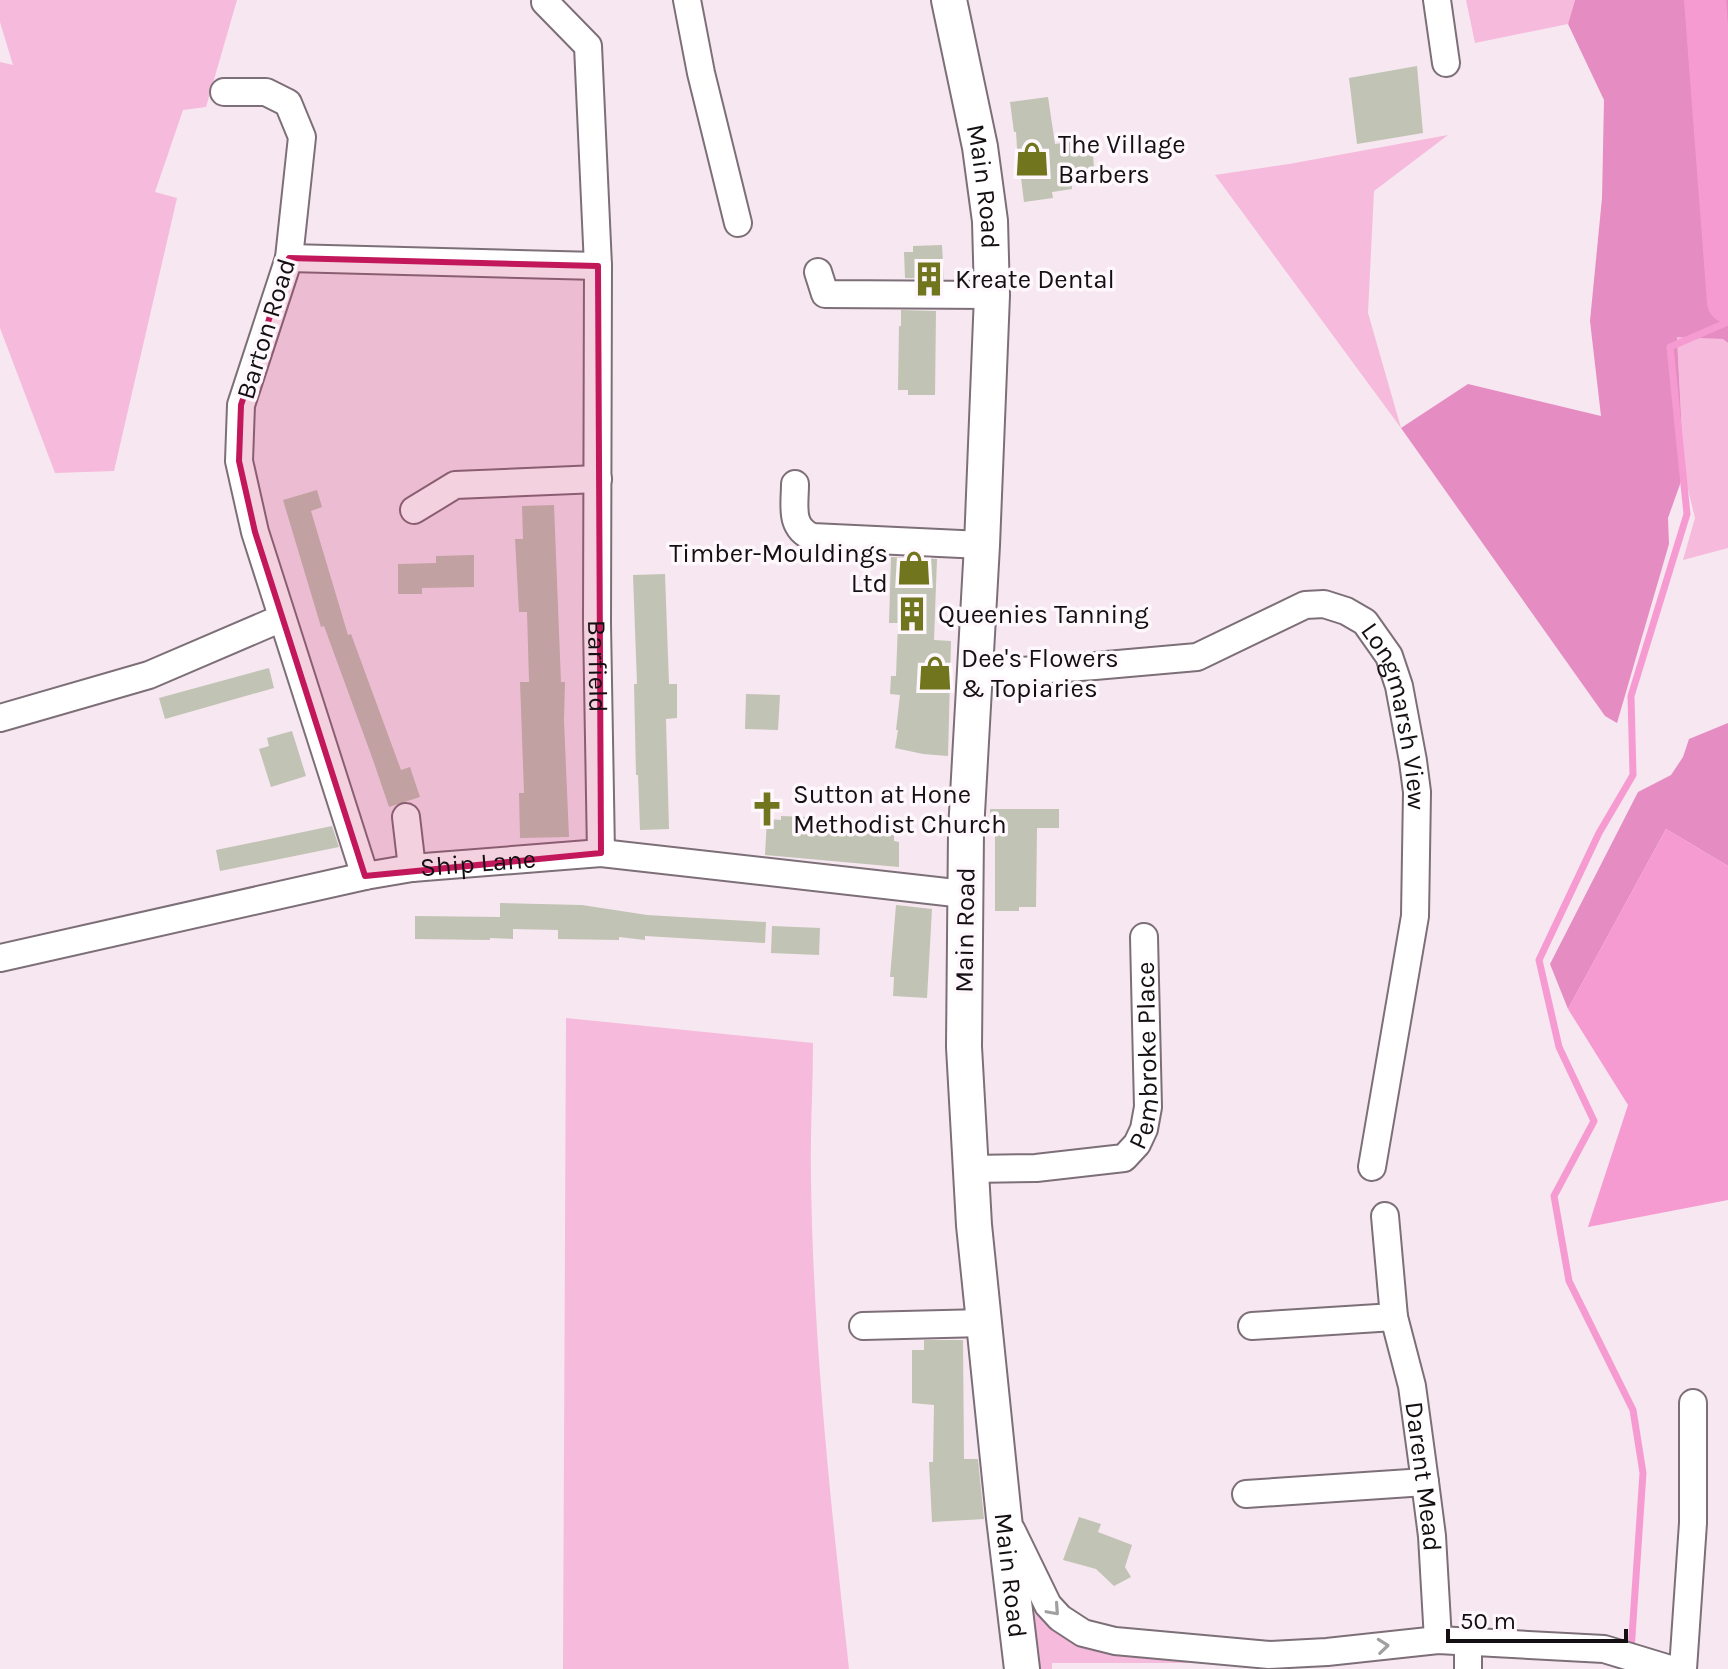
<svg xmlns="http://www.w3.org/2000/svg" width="1728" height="1669" viewBox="0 0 1728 1669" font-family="Karla,sans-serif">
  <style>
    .green { fill: #f6badc }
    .forest { fill: #e58cc2 }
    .water { fill: #f69bd2 }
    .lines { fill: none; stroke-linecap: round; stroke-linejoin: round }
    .stream { stroke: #f69bd2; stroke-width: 7 }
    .river { stroke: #f69bd2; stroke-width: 42 }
    .building { fill: #c1c3b4 }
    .minor-casing { stroke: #7d6f77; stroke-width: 30 }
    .major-casing { stroke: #7d6f77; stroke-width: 38 }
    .minor { stroke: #fff; stroke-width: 26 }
    .major { stroke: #fff; stroke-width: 34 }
    .oneway { stroke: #a19fa0 }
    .marked { fill: #c2185b; fill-opacity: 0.2; stroke: #c2185b; stroke-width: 6; stroke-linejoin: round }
    .labels { text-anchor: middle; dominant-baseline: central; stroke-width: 7; stroke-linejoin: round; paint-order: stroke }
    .poi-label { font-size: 26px; fill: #140f12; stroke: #fef7fb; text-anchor: start }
    .street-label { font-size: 26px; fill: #140f12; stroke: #fef7fb }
  </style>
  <rect width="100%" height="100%" fill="#f7e7f0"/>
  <!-- green -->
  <path class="green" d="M 0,0 L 237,0 L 206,107 L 183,110 L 155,192 L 177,198 L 114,471 L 55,473 L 0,328 L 0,62 L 13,65 L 0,22 Z
    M 1466,0 L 1575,0 L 1568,24 L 1475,43 Z
    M 1448,135 L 1374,191 L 1368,313 L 1401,428 L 1215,175 L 1289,164 Z
    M 1677,336 L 1724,339 L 1728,343 L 1728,548 L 1683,560 L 1695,518 L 1684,473 Z
    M 566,1018 L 813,1043 C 813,1088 810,1133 811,1177 C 813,1342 831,1506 849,1669 L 563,1669 Z
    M 1025,1577 L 1038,1611 L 1189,1663 L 1052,1663 L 1052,1669 L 1037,1669 Z"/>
  <!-- forest -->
  <path class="forest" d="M 1575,0 L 1728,0 L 1728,75 L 1717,108 L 1728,184 L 1728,343 L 1723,339 L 1677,337 L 1684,473 L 1668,518 L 1669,544 L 1617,723 L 1605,716 L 1401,428 L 1468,384 L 1601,416 L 1590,321 L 1602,198 L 1604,100 L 1568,24 Z
    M 1728,723 L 1728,866 L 1666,829 L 1568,1009 L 1550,964 L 1638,792 L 1671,775 L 1683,757 L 1689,739 Z"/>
  <!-- water -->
  <path class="water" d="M 1666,829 L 1728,866 L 1728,1200 L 1588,1227 L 1628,1105 L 1568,1009 Z"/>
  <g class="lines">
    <!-- stream -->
    <path class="stream" d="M 1631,1651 L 1643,1473 L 1633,1410 L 1569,1281 L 1554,1196 L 1594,1121 L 1559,1047 L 1539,960 L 1599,833 L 1633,775 L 1631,696 L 1687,514 L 1670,347 L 1728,322"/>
    <!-- river -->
    <path class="river" d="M 1705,0 L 1728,302"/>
  </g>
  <!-- building -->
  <path class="building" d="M 1417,66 L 1423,133 L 1357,144 L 1349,78 Z
    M 1048,97 L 1055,144 L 1092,139 L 1094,169 L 1070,172 L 1072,189 L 1052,192 L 1053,198 L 1024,202 L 1021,178 L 1019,179 L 1016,132 L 1014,132 L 1010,102 Z
    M 942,245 L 944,279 L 905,278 L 904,252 L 913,252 L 913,246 Z
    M 901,310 L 936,311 L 935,395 L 908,395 L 908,390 L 898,390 L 899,326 L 901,326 Z
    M 317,490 L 322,507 L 311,511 L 348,635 L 351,634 L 401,770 L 410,767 L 420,797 L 389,807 L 373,760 L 324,626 L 321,627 L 283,500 Z
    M 554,505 L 561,682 L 565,682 L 564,720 L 569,837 L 520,838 L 519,793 L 524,793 L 520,682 L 529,682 L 527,612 L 519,612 L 515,539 L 523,539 L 522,506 Z
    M 474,555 L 474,587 L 422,588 L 422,594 L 398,594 L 398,564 L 436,563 L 436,556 Z
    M 891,557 L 937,559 L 934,640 L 951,641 L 948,756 L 923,754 L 895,748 L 898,730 L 896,730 L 900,695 L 890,694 L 891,676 L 896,676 L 898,623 L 889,623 Z
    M 665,574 L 669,684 L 677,684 L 677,718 L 666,719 L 669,829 L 640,830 L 638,775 L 636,775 L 634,684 L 637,684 L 633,575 Z
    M 269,668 L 274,688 L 165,719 L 159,698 Z
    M 746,694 L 780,695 L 778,730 L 745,729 Z
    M 292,731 L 306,776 L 271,787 L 259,749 L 269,746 L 267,738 Z
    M 990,809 L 1059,809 L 1059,828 L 1037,828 L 1036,907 L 1019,907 L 1019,911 L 995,911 L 995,832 L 990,832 Z
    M 781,816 L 807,817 L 807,828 L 847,830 L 847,823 L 877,825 L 877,833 L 894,835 L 894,841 L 899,842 L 899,867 L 765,855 L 767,819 L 781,820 Z
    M 332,826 L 339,847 L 220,871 L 216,850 Z
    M 500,903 L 582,905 L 647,915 L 766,922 L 765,943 L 645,936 L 645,940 L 619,937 L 619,940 L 558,939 L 558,930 L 513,929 L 513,939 L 490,938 L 490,940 L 415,939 L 415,916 L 500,917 Z
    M 896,905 L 932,909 L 927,998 L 893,996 L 894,977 L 890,977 Z
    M 772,926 L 820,928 L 819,955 L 771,953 Z
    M 924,1340 L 963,1340 L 964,1459 L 978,1459 L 984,1519 L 932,1522 L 929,1462 L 933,1462 L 934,1405 L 912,1403 L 912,1350 L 924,1350 Z
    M 1079,1517 L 1101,1524 L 1098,1532 L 1132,1545 L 1125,1567 L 1131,1577 L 1114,1586 L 1096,1569 L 1063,1560 Z"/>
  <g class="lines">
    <!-- minor casing -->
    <g class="minor-casing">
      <g id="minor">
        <path d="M 687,0 L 701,73 L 738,223"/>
        <path d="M 1437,0 L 1446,63"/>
        <path id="s1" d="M 545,2 L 588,46 L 598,266 L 597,624 L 601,853"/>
        <path d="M 224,92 L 266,92 L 288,103 L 302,137 L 289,258 L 241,405 L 239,461 L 255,532 L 365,876"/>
        <path d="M 289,258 L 598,266"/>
        <path d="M 818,272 L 825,294 L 992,295"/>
        <path d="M 795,484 C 795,505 789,527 812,537 L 982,545"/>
        <path d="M 414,510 L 455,485 L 598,479"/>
        <path id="s2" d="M 975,674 L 1095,666 L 1197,657 L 1305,605 L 1324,604 L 1346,611 L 1365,622 L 1389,656 L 1399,686 L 1413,761 L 1417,792 L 1415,916 L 1372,1167"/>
        <path d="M 0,718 L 149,675 L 282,618"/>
        <path d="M 406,817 L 412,868"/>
        <path id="s3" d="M 0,958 L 365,876 L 412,868 L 601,853 L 964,894"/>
        <path id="s4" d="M 970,1169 L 1036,1168 L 1124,1158 L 1137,1144 L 1144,1129 L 1148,1107 L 1144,937"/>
        <path id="s5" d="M 1385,1216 L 1394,1317 L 1412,1386 L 1425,1482 L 1432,1536 L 1438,1640"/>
        <path d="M 863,1326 L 984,1323"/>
        <path d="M 1252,1326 L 1394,1317"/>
        <path d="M 1246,1494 L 1425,1482"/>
        <path d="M 1012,1531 L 1048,1605 L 1060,1618 L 1083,1633 L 1115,1641 L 1269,1655 L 1327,1652 L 1438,1640 L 1604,1649 L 1670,1669"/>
        <path d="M 1468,1669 L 1468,1642"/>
        <path d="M 1683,1669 L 1693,1523 L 1693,1403"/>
      </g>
    </g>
    <!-- major casing -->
    <g class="major-casing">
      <g id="major">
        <path id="s6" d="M 949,0 L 980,147 L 990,221 L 992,295 L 982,545 L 966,831 L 964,1047 L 974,1225 L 1004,1518 L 1022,1669"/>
      </g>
    </g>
    <!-- minor -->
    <use href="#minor" class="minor"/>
    <!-- major -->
    <use href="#major" class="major"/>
  </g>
  <!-- one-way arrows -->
  <defs><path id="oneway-chevron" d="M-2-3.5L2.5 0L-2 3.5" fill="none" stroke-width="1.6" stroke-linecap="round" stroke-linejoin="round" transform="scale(2)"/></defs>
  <g class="oneway">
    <use href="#oneway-chevron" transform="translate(1054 1610) rotate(48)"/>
    <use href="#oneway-chevron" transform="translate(1383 1646) rotate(-6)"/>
  </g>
  <!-- marked area -->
  <path class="marked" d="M 289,258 L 598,266 L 601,853 L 365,876 L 255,532 L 239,461 L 241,405 Z"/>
  <!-- icons -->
  <defs>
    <g id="shop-bare" transform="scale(2.76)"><path d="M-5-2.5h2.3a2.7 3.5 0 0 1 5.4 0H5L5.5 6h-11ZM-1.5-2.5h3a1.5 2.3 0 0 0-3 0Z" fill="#71751d" stroke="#fef7fb" stroke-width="2.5" paint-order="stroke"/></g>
    <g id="building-bare" transform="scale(2.76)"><path d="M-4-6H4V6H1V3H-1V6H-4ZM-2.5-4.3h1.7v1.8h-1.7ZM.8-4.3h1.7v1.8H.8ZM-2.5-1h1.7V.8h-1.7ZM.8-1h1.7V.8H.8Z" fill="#71751d" stroke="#fef7fb" stroke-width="2.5" paint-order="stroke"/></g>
    <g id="church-bare" transform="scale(2.76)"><path d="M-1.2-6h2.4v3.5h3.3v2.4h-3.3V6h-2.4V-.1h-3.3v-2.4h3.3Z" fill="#71751d" stroke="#fef7fb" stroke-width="2.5" paint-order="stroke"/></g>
  </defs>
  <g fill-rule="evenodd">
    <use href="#shop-bare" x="1032" y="159"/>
    <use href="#building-bare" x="929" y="279"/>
    <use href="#shop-bare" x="914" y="568"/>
    <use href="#building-bare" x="912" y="614"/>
    <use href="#shop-bare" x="935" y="673"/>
    <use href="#church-bare" x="767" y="809"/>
  </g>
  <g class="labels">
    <!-- poi labels -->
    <g class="poi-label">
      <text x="1058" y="144">The Village<tspan x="1058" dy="30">Barbers</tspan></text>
      <text x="955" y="279">Kreate Dental</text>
      <text x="888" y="553" text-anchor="end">Timber-Mouldings<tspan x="888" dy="30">Ltd</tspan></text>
      <text x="938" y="614">Queenies Tanning</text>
      <text x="961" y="658">Dee's Flowers<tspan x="961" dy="30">&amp; Topiaries</tspan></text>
      <text x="793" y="794">Sutton at Hone<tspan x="793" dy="30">Methodist Church</tspan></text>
    </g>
    <!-- street labels -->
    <g class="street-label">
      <text stroke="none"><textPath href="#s6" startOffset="190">Main Road</textPath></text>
      <text transform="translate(266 329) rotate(-73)">Barton Road</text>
      <text stroke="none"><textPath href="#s1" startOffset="682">Barfield</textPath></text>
      <text stroke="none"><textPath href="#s2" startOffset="508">Longmarsh View</textPath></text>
      <text stroke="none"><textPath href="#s3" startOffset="488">Ship Lane</textPath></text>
      <text transform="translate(965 930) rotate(-89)">Main Road</text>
      <text stroke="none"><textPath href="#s4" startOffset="264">Pembroke Place</textPath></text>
      <text stroke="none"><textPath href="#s5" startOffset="264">Darent Mead</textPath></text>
      <text stroke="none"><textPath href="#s6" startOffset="1582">Main Road</textPath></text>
    </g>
  </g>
  <!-- scale -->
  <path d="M1448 1629v12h178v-12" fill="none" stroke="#140f12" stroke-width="4"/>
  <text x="1460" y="1629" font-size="24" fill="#140f12" stroke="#fef7fb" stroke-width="6" paint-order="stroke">50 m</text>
</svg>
